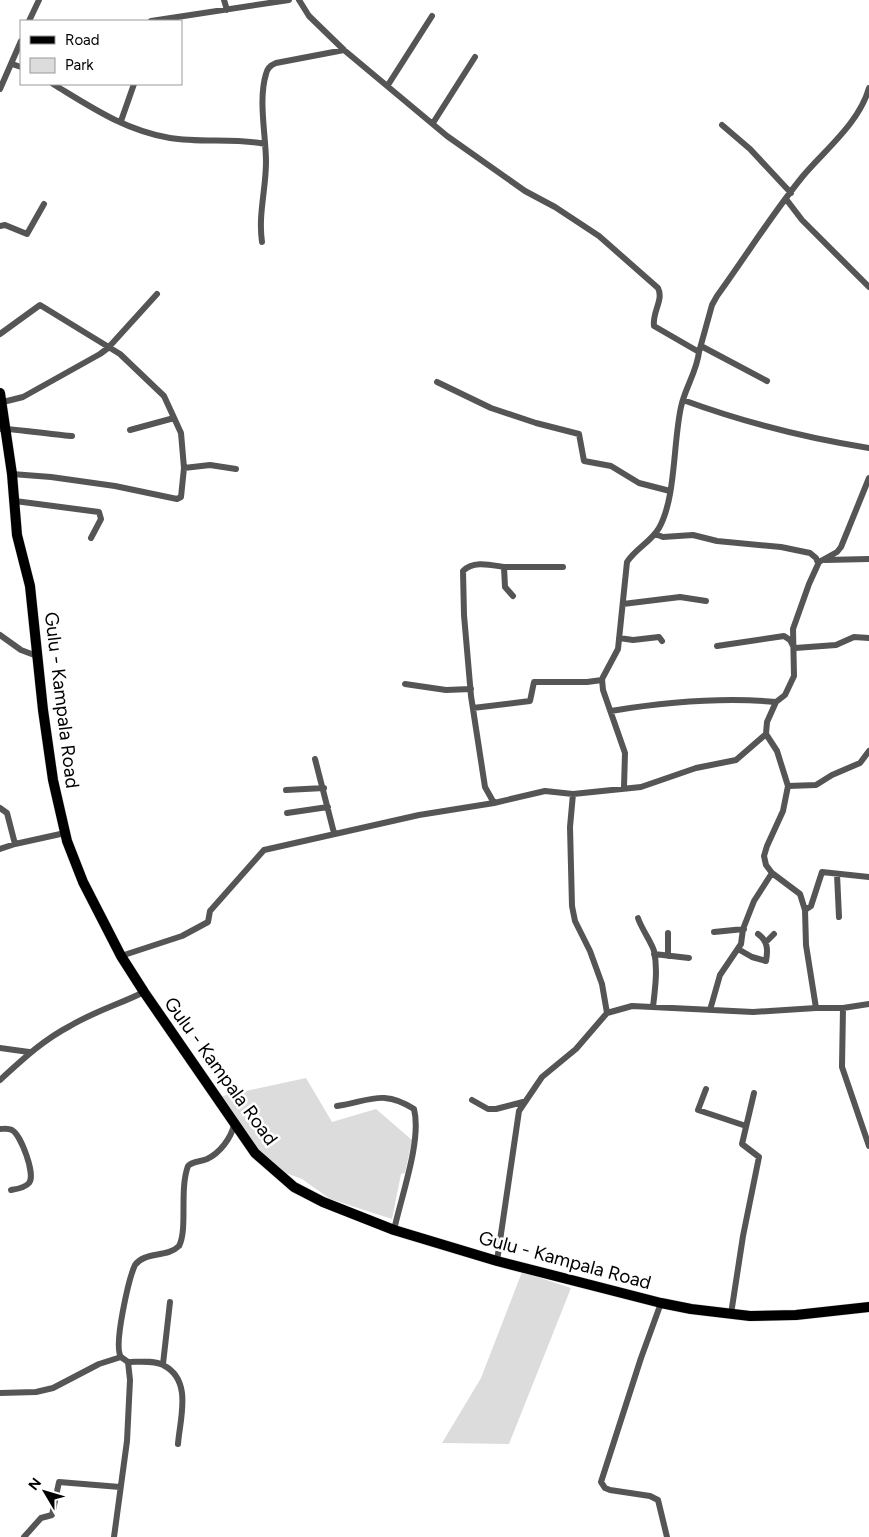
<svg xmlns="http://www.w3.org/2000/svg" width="869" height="1537" viewBox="0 0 869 1537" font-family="Figtree,sans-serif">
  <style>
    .green { fill: #dcdcdc }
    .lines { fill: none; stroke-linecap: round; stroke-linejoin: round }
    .primary-casing { stroke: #dbdbdb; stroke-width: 11 }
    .street { stroke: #555; stroke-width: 6 }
    .primary { stroke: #000; stroke-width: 10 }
    .labels { text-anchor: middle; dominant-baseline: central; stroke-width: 5; stroke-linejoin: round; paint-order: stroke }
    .street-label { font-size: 19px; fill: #000; stroke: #fff }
  </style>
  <rect width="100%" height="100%" fill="#fff"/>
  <!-- green -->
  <path class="green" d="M 306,1078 L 332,1122 L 376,1109 L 412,1140 L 405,1173 L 401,1174 L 392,1219 L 330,1199 L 302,1179 L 283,1172 L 251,1142 L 218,1097 Z
    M 522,1272 L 571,1288 L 509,1444 L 442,1443 L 481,1378 Z"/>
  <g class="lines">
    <!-- primary casing -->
    <g class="primary-casing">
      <path id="primary" d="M 0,393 L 12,474 L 17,535 L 30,586 L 43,710 L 53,780 L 67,841 L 83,882 L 121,956 L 144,992 L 255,1153 L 294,1187 L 323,1202 L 394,1230 L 497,1261 L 661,1303 L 691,1309 L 750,1316 L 796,1315 L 869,1307"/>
    </g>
    <!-- street -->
    <path class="street" d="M 224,0 L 227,10
      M 299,0 L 309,16 L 344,50 L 447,136 L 525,191 L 555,207 L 599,236 L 658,288 C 664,300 652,312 654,326 L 699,352 C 697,371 685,388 681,407 C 673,443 676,498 659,528 C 651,542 636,548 627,562 L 618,649 L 602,679 L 603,690 L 625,753 L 624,787
      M 29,21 L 39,0
      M 151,21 L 289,0
      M 12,64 L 21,67
      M 53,84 C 91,107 124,130 170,138 C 200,143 236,138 265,144
      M 388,85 L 432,16
      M 0,89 L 21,41
      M 121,121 L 134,84
      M 433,123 L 475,57
      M 722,125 L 750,149 L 791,193
      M 786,199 L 802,220 L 869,287
      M 0,226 L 5,225 L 27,234 L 44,204
      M 262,242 C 258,215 266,189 266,162 C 266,136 258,100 266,74 C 267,69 271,65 276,63 L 344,50
      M 0,334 L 40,305 L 120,354 L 164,396 L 181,433 L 184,468 L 181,497 L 177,499 L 115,486 L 51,477 L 12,474
      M 701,346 L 767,381
      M 699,352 L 712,305 L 717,296 C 746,256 772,214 803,176 C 826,149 859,123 869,88
      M 437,382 L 491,408 L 536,423 L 579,434 L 584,461 L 611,466 L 639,483 L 670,491
      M 683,400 C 743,422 806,438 869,448
      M 3,402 L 23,397 L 100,354 L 108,348 L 157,294
      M 0,429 C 5,427 60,436 72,436
      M 130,430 L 174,418
      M 184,468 L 210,465 L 236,469
      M 15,501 L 99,512 L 101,519 L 91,538
      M 655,534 L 663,537 L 693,535 L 717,541 L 781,547 L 810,553 L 816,558 L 818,563
      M 825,560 L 869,559
      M 504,567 L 563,567
      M 513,596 L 505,587 L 504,567 C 491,565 473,560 463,571 L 464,615 L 471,696 L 485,787 L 494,803 L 545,791 L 573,794 L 641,787 L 696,768 L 736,760 L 766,734
      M 623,604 L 680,597 L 706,601
      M 0,635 L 21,650 L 37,656
      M 619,638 L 633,640 L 659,637 L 662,641
      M 717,646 L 784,636 L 790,640 L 793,646
      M 795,648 L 836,645 L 854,637 L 869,638
      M 405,684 L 446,690 L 471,689
      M 473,708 L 530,701 L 534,682 L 587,682 L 602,680
      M 611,711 C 666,702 721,697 776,702
      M 315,759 L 334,833
      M 788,786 L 816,785 L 832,775 L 860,763 L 869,751
      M 286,790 L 324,788
      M 573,794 L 570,827 L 572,906 L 575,921 L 590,951 L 602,984 L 607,1013
      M 0,808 L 7,813 L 15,844
      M 287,813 L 328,807
      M 0,849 L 15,844 L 65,833
      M 837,874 L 839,917
      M 805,910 L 811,906 L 822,872 L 869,877
      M 638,918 C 641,928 652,943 654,951 C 658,969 655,989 653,1007
      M 714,932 L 744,929
      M 668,933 L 668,956
      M 766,942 L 774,934
      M 738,949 L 752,957 L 766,961 C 768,950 768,941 758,934
      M 654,954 L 689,958
      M 121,956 L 182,936 L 208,922 L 210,911 L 264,850 L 419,815 L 494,803
      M 816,1008 L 806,945 L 805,910 L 800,894 L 772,873 L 766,865 L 764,856 L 767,846 L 783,811 L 788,786 L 777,751 L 766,734 L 767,722 L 776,702 L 785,695 L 794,676 L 793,629 L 809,584 L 819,562 L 837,552 L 841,547 L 869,478
      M 843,1008 L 842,1067 L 869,1146
      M 710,1010 L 720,975 L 741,944 L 743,929 L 754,901 L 772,873
      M 0,1048 L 29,1052
      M 0,1080 C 22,1060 43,1040 70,1026 C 93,1012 120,1004 144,992
      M 706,1089 L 698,1110 L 746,1126
      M 472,1100 L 488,1109 L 496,1109 L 523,1102
      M 337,1106 C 370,1101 383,1089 414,1109 C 422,1140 401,1197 394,1230
      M 0,1129 C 4,1129 8,1128 12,1130 C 21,1135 36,1175 29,1183 C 25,1188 17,1189 11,1190
      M 497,1261 L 519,1111 L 542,1077 L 576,1049 L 607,1013 L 632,1006 L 753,1012 L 816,1008 L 843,1008 L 869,1004
      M 661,1303 L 641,1358 L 601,1482 L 605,1488 L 610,1490 L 650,1496 L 658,1500 L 667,1537
      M 731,1314 L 743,1236 L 759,1157 L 742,1144 L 754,1093
      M 121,1357 C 113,1346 129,1278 135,1265 C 145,1251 167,1258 179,1246 C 188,1229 179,1190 188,1166 C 193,1161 200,1162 207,1159 C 220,1153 231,1138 234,1125
      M 128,1362 C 138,1362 154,1360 163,1365 C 193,1380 180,1418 178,1444
      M 163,1364 L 170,1302
      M 0,1393 L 36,1392 L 53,1388 L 99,1364 L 121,1357 L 128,1362 L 130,1380 L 127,1441 L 114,1537
      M 24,1537 L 41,1518 L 52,1515 L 59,1482 L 120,1487"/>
    <!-- primary -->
    <use href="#primary" class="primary"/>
  </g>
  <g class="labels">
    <!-- street labels -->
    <g class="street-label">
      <text transform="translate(62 700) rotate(83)">Gulu - Kampala Road</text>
      <text transform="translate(221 1071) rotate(54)">Gulu - Kampala Road</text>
      <text transform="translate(565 1260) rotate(15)">Gulu - Kampala Road</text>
    </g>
  </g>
  <!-- legend -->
  <rect x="20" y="20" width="162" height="65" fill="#ffffff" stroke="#999999"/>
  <rect x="30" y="36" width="25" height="8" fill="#000000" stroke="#999999"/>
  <text x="65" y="45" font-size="15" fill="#000000">Road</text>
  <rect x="30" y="58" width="25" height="15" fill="#dcdcdc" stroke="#999999"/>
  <text x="65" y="70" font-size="15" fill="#000000">Park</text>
  <!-- north arrow -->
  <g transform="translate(45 1492) rotate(308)" stroke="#ffffff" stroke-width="4" paint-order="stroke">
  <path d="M0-4L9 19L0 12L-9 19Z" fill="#000000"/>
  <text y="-8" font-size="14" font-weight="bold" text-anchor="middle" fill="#000000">N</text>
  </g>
</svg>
